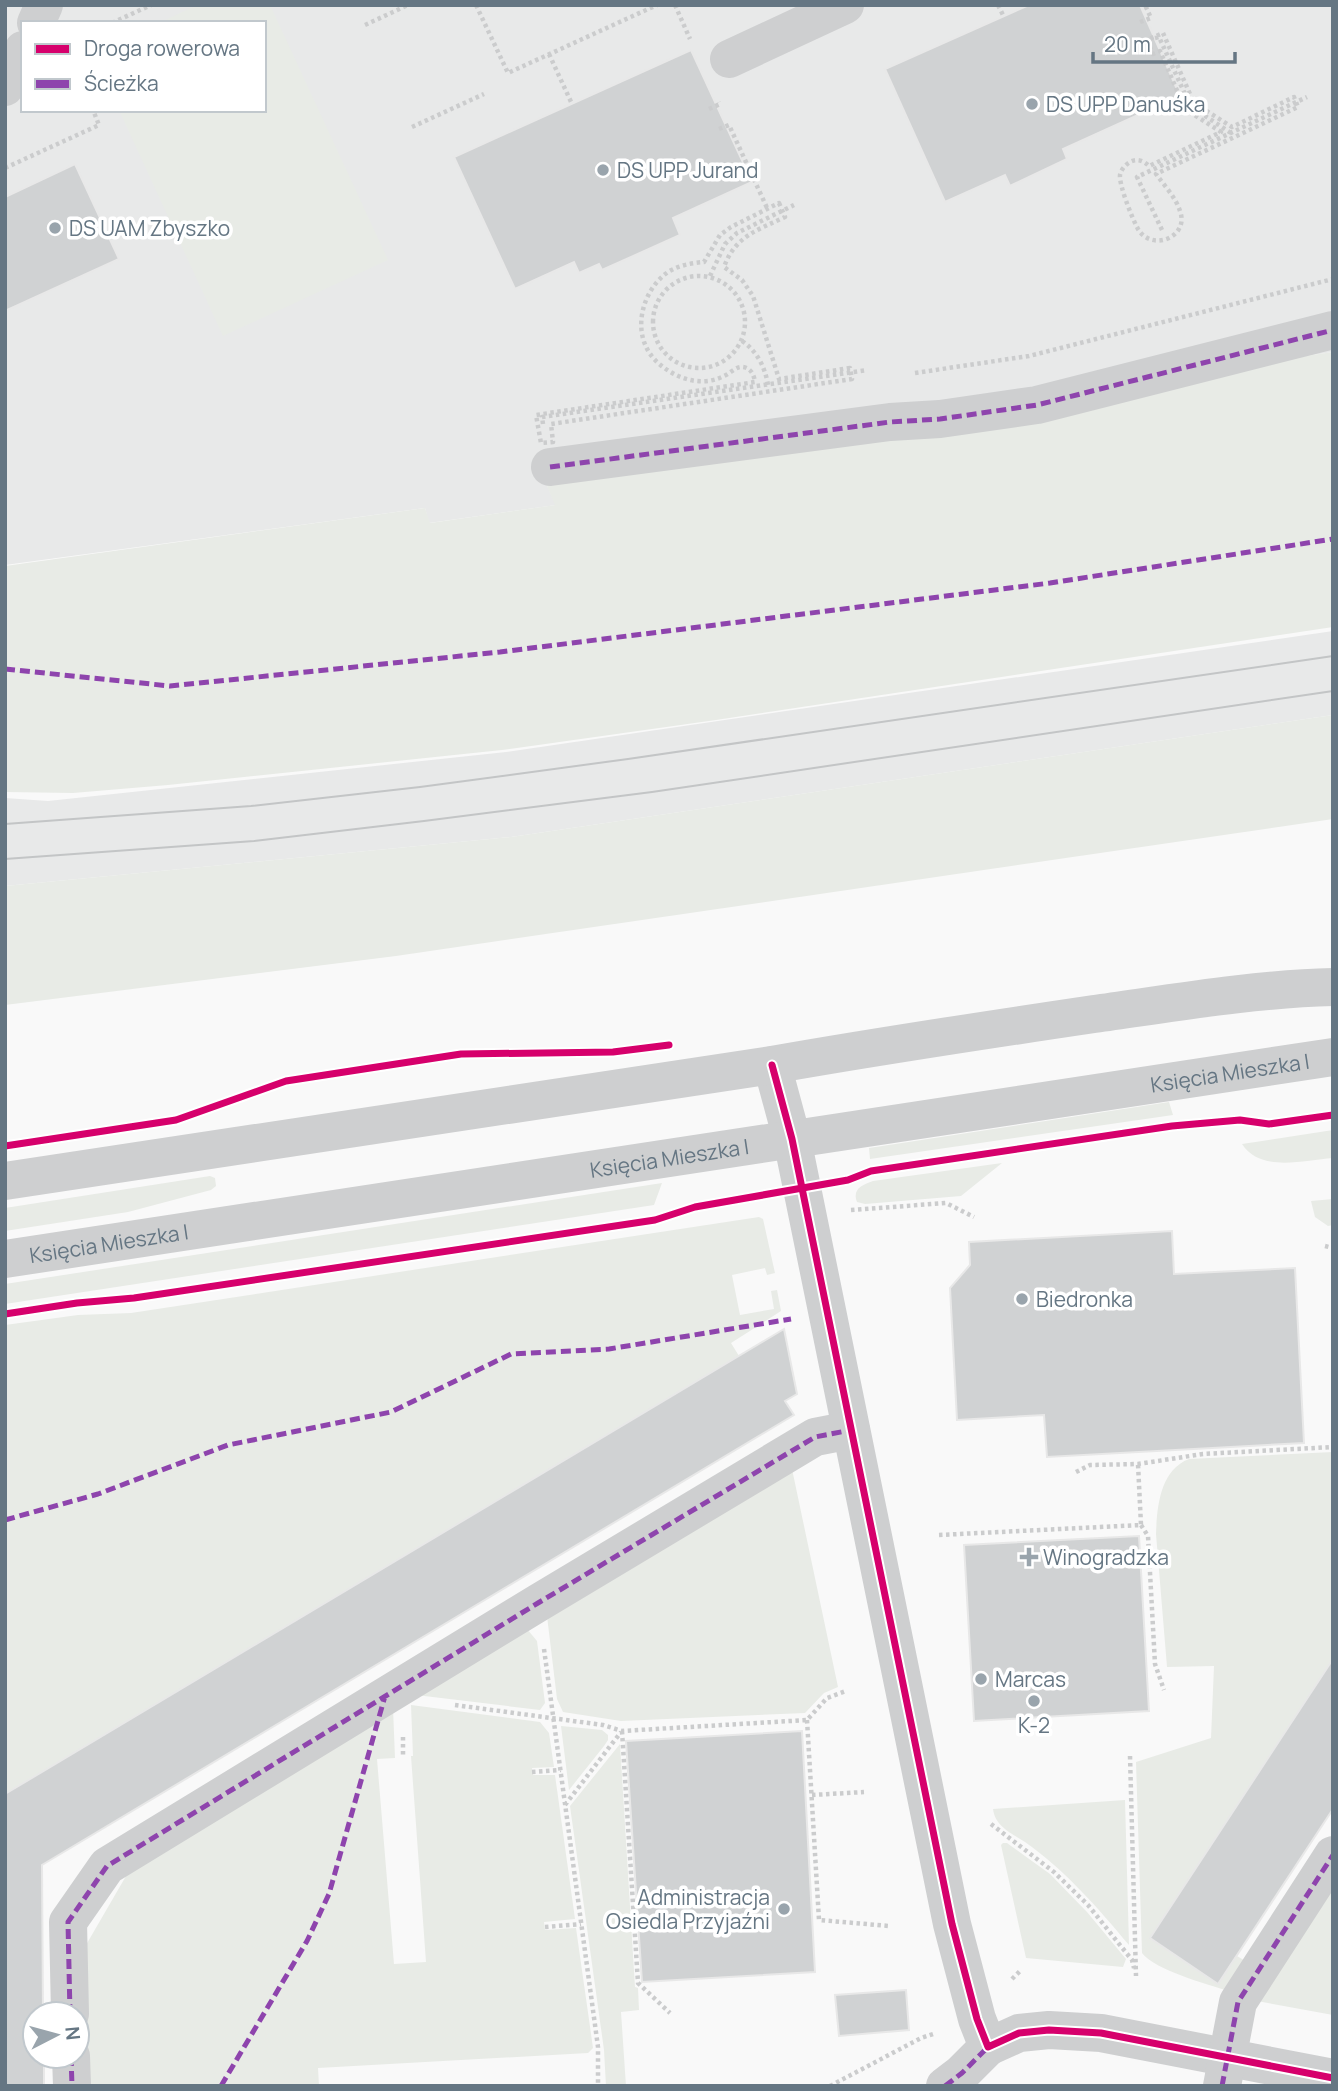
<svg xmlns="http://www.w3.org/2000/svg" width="1338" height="2091" viewBox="0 0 1338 2091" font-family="Manrope,sans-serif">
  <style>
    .built { fill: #e8e9e9; fill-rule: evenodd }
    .green { fill: #e8ebe6 }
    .building { fill: #d0d2d3; stroke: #e8e8e8; stroke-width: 2 }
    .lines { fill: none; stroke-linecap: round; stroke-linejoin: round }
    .path { stroke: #cbcccd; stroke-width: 4.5; stroke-dasharray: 3.5 3.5; stroke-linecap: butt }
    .minor { stroke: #cecfd0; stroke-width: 38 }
    .tram { stroke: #c3c5c6; stroke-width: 2 }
    .quiet { stroke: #8e44ad; stroke-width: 5; stroke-dasharray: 10 5; stroke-linecap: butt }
    .cycleway-casing { stroke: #fff; stroke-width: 11 }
    .cycleway { stroke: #d6006c; stroke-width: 7 }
    .poi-dot { fill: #99a4ac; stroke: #fff; stroke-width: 2.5 }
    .labels { text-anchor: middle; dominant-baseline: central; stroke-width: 7; stroke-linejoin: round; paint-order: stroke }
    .poi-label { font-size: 21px; fill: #657683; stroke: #fff; text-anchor: start }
    .street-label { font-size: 21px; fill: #657683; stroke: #fff }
  </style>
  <rect width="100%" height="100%" fill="#f9f9f9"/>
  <!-- built -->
  <path class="built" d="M 5,5 L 1333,5 L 1333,352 L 539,468 L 556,505 L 429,523 L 425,508 L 5,565 ZM 23,23 L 264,23 L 264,110 L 23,110 Z
    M 1333,631 L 1333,715 L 511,837 L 5,886 L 5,798 L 48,801 L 506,752 Z"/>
  <!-- green -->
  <path class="green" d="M 197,5 L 270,5 L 388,260 L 223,336 L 119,110 L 264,110 L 264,23 L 159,23 Z
    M 1333,352 L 1333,627 L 716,720 L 502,750 L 168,785 L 73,793 L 5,792 L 5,566 L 425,508 L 430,523 L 555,505 L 539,467 Z
    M 1333,715 L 1333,819 L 396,956 L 5,1005 L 5,886 L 511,837 Z
    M 1169,1102 L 1173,1115 L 870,1159 L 869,1148 Z
    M 1333,1130 L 1333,1158 C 1303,1160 1261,1173 1242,1144 Z
    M 1002,1163 L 961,1196 L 865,1204 L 857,1202 C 852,1189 862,1185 873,1181 Z
    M 210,1176 L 215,1178 L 216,1186 L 211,1190 L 128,1212 L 5,1231 L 5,1208 Z
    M 662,1183 L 654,1205 L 5,1304 L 5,1284 Z
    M 1333,1199 L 1333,1225 L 1328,1226 L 1315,1217 L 1311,1201 Z
    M 759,1217 L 763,1219 L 775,1273 L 767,1275 L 765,1268 L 732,1275 L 740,1315 L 774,1309 L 771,1291 L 777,1290 L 781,1311 L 731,1343 L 739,1356 L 5,1794 L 5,1325 L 78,1315 L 131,1313 Z
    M 1333,1452 L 1333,1659 L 1150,1938 L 1218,1983 L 1237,1956 L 1247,1962 L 1228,1991 C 1207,1984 1155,1970 1142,1953 L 1136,1762 L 1211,1738 L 1214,1666 L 1167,1667 L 1156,1534 C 1157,1507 1160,1470 1189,1459 Z
    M 792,1469 L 838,1687 L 824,1693 L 805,1713 L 621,1721 L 563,1712 L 557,1699 L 547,1616 Z
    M 527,1629 L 537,1641 L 545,1703 L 540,1710 L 416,1695 Z
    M 411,1705 L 540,1722 L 549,1733 L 554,1767 L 532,1768 L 533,1775 L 555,1775 L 575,1919 L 544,1922 L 545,1930 L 576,1928 L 593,2048 L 588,2053 L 318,2068 L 319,2086 L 88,2086 L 86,1945 L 133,1864 L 393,1708 L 395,1758 L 377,1759 L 394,1964 L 426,1962 L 411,1756 L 413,1756 Z
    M 561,1726 L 602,1730 L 608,1735 L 608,1740 L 604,1746 L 569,1790 Z
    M 620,1744 L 635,1987 L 638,1988 L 639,2010 L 621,2012 L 626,2086 L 606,2086 L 604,2050 L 570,1806 Z
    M 1125,1800 L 1129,1945 C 1097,1907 1066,1871 1025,1842 C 1011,1833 995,1826 993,1809 Z
    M 1003,1843 L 1007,1843 L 1050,1874 L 1087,1912 L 1126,1959 L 1123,1967 L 1026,1958 L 1001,1845 Z
    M 1333,1883 L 1333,2015 L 1257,2001 Z"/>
  <!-- building -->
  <path class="building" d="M 1029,5 L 1140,5 L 1180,96 L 1063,149 L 1067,159 L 1010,186 L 1005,175 L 945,202 L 885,69 Z
    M 691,50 L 752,182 L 673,218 L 680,235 L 602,270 L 599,264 L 579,273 L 574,262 L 515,289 L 454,157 Z
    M 75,164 L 119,259 L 5,311 L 5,197 Z
    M 1172,1231 L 1174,1274 L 1295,1268 L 1304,1443 L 1047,1457 L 1044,1415 L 957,1420 L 950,1288 L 970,1265 L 969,1242 Z
    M 784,1329 L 797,1394 L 785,1401 L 794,1415 L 42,1865 L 43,2014 L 35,2014 L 35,2056 L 44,2056 L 44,2086 L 5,2086 L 5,1794 Z
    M 1139,1536 L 1149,1711 L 974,1721 L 964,1545 Z
    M 1333,1659 L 1333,1809 L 1218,1984 L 1150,1938 Z
    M 802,1731 L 815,1972 L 642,1982 L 626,1741 Z
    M 906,1990 L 909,2030 L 839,2036 L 835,1995 Z"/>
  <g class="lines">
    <!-- path -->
    <path class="path" d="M 476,5 L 508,73 L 657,5
      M 675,5 L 690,39
      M 998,5 L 1004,17
      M 1140,22 L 1151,18 L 1145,5
      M 112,23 L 151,5
      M 365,25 L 408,5
      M 1163,33 L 1194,103 L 1232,127 L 1294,97 L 1298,107 L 1156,174 C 1164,185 1176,198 1180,211 C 1190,238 1149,253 1137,227 C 1132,218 1119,185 1120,175 C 1121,170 1125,165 1130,162 C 1137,158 1144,161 1149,166 L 1221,132 L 1185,109 L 1160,51 L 1153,54 L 1147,40 Z
      M 1155,38 L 1159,37 L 1184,92 L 1187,104 L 1231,133
      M 549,54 L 572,104
      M 709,109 L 720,104 L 719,102
      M 412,127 L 484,94
      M 719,129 L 729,125 L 768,210
      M 5,168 L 99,125 L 93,110
      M 779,203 L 785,217 C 758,230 735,236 724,267 L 742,280 L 753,296 L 779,379 L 850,368 L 852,379 L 551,424 L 553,442 L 541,443 L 536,415 L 755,382 C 754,375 751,368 743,367 C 736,366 731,373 724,376 C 700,388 674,378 656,361 C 630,335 641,291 668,272 C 679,265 692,263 704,262 L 720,235 L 731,227 Z
      M 1162,230 L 1137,177 L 1307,97
      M653 322a46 46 0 1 1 92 0a46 46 0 1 1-92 0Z
      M 710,276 L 725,244 L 737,233 L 794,205
      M 742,341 C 757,351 765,367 768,385
      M 915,373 L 1029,356 L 1333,279
      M 543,424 L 542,417 L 867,370
      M 851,1210 L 946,1203 L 974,1217
      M 1325,1246 L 1333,1248
      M 1076,1472 L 1090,1465 L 1138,1464 L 1203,1454 L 1333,1447
      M 1141,1525 L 1148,1536 L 1155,1664 L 1164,1690
      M 939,1535 L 1141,1525 L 1138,1464
      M 544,1649 L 598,2047 L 598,2086
      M 455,1705 L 603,1725 L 622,1731 L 807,1720 L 827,1698 L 846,1691
      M 807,1720 L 819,1920 L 889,1926
      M 622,1731 L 638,1983 L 670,2013
      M 403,1737 L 403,1757
      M 1130,1756 L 1136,1976
      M 532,1772 L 561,1770
      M 812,1795 L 864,1792
      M 565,1805 L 621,1732
      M 991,1824 L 1054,1872 L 1088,1905 L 1132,1960 L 1134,1968
      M 545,1927 L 581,1924
      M 1012,1979 L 1021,1970
      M 830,2086 L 921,2038 L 936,2033"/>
    <!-- minor -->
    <g class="minor">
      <path d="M 36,23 L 44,5"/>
      <path d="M 729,59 L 845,5"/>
      <path d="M 5,87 L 23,50"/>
      <path d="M 550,467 L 890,422 L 940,419 L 1037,405 L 1333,330"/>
      <path d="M 772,1065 L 792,1139 L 952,1924 L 977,2019 L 988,2047 L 1019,2033 L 1049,2030 L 1101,2033 L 1333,2078"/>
      <path d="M 5,1181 L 772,1065 C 879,1046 986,1030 1094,1014 C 1173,1003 1253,989 1333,987"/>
      <path id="s1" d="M 5,1259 L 1333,1057"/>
      <path d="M 70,2014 L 68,1922 L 107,1866 L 538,1603 L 815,1437 L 851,1430"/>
      <path d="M 71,2056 L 72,2086"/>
      <path d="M 945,2086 L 962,2073 L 988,2047"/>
      <path d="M 1222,2086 L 1238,2002 L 1333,1855"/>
    </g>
    <!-- tram -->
    <path class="tram" d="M 5,824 L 251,806 L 420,787 L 628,759 L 1333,656
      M 5,859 L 254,841 L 424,821 L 652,792 L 1333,691"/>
    <!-- quiet -->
    <path class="quiet" d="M 550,467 L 890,422 L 940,419 L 1037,405 L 1333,330
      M 5,669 L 170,686 L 500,652 L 1050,583 L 1333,539
      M 5,1520 L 98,1494 L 228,1445 L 391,1412 L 511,1354 L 609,1349 L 791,1319
      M 70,2014 L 68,1922 L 107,1866 L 538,1603 L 815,1437 L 851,1430
      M 71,2056 L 72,2086
      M 221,2086 L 307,1941 L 329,1894 L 385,1696
      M 945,2086 L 962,2073 L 988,2047
      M 1222,2086 L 1238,2002 L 1333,1855"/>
    <!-- cycleway casing -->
    <g class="cycleway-casing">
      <path id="cycleway" d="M 772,1065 L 792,1139 L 952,1924 L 977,2019 L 988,2047 L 1019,2033 L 1049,2030 L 1101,2033 L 1333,2078
        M 5,1146 L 176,1120 L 286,1081 L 461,1054 L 613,1052 L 669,1045
        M 5,1314 L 77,1303 L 134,1298 L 655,1220 L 695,1207 L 848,1180 L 871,1171 L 1172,1126 L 1240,1120 L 1269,1124 L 1333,1115"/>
    </g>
    <!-- cycleway -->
    <use href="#cycleway" class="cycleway"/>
  </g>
  <!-- markers -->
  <g class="poi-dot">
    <circle cx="1032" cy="104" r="7"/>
    <circle cx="603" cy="170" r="7"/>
    <circle cx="55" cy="228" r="7"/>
    <circle cx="1022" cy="1299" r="7"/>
    <path d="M1025.5 1546.5h7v7h7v7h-7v7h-7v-7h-7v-7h7z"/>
    <circle cx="981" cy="1679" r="7"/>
    <circle cx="1034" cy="1701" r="7"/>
    <circle cx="784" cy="1909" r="7"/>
  </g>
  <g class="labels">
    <!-- poi labels -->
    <g class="poi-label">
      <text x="1046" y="104">DS UPP Danuśka</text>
      <text x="617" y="170">DS UPP Jurand</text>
      <text x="69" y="228">DS UAM Zbyszko</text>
      <text x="1036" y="1299">Biedronka</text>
      <text x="1043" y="1557">Winogradzka</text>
      <text x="995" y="1679">Marcas</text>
      <text x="1034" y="1725" text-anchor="middle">K-2</text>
      <text x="770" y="1897" text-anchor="end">Administracja<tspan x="770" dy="24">Osiedla Przyjaźni</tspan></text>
    </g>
    <!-- street labels -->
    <g class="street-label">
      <text stroke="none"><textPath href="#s1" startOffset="1239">Księcia Mieszka I</textPath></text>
      <text stroke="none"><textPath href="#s1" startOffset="672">Księcia Mieszka I</textPath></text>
      <text stroke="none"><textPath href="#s1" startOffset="105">Księcia Mieszka I</textPath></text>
    </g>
  </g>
  <!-- border -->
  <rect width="1338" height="2091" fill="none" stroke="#657683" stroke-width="14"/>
  <!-- legend -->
  <rect x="21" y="21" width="245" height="91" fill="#ffffff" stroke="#c1c8cd" stroke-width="2"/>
  <rect x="35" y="44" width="35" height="10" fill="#d6006c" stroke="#c1c8cd" stroke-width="2"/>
  <text x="84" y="56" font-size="21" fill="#657683">Droga rowerowa</text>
  <rect x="35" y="79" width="35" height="10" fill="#8e44ad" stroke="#c1c8cd" stroke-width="2"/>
  <text x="84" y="91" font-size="21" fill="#657683">Ścieżka</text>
  <!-- north arrow -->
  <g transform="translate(56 2035) rotate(84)"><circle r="33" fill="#ffffff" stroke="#c1c8cd" stroke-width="2"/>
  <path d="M0-5L12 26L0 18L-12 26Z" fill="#99a4ac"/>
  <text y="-10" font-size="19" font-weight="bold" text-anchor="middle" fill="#657683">N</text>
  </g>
  <!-- scale -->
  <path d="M1093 52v10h142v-10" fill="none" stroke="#657683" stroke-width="3.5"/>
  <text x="1104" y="52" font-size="21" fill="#657683" stroke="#ffffff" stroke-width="5" paint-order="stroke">20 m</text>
</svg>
